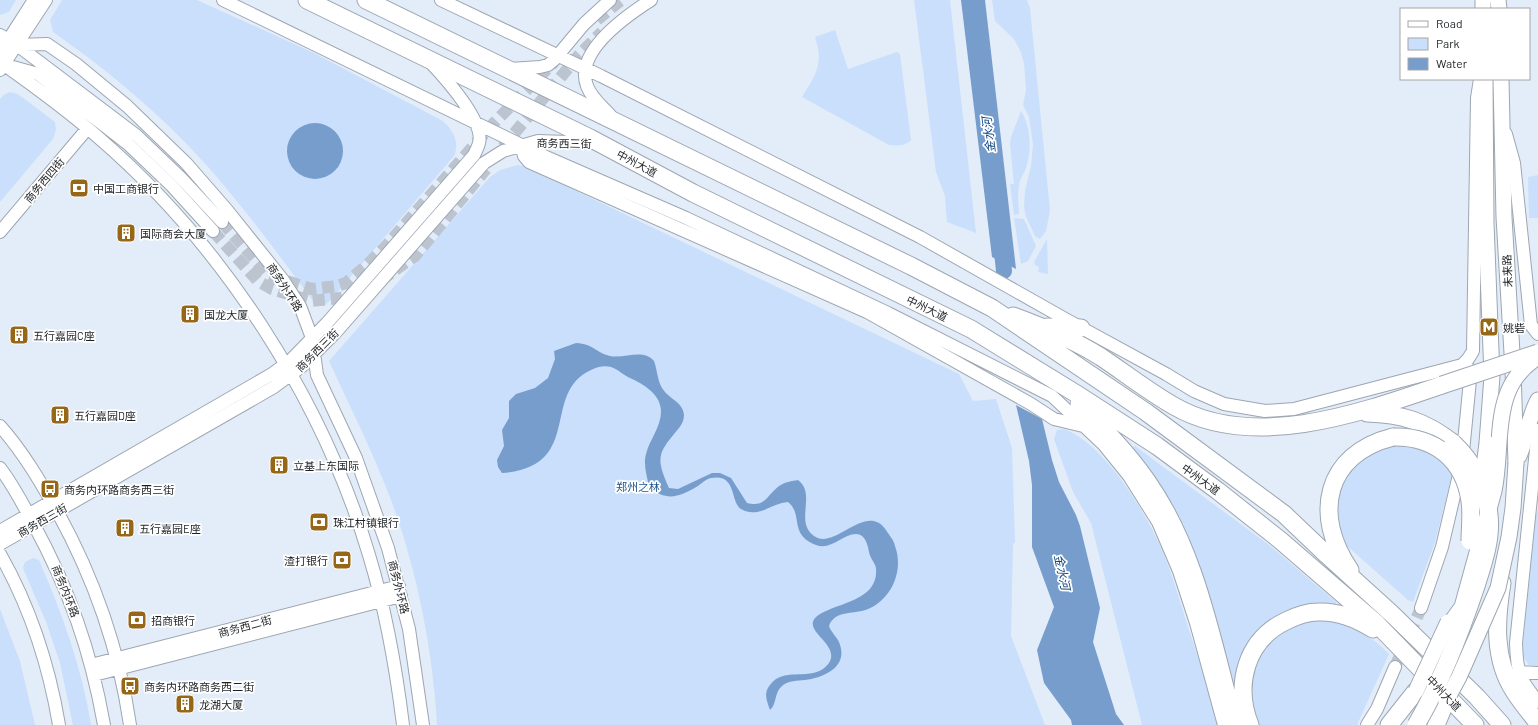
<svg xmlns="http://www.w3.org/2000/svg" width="1538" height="725" viewBox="0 0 1538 725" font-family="Barlow,'Noto Sans SC',sans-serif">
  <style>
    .green { fill: #cadffb }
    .water { fill: #779dcd }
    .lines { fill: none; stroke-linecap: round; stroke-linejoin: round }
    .river { stroke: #779dcd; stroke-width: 16 }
    .minor-tunnel { stroke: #bbc4cf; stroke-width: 12; stroke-dasharray: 12 6; stroke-linecap: butt }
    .minor-casing { stroke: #9da6b1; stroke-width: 14 }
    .major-casing { stroke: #9da6b1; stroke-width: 17 }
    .highway-casing { stroke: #9da6b1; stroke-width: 19 }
    .minor { stroke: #fff; stroke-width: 12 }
    .major { stroke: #fff; stroke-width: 15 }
    .highway { stroke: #fff; stroke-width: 17 }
    .major-bridge-casing { stroke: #9da6b1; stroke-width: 17; stroke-linecap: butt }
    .highway-bridge-casing { stroke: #9da6b1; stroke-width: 19; stroke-linecap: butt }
    .major-bridge { stroke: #fff; stroke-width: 15 }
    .highway-bridge { stroke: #fff; stroke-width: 17 }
    .labels { text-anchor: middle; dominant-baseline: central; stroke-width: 3.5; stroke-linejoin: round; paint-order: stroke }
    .street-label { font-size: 11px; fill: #1d2125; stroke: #fff }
    .poi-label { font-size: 11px; fill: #1d2125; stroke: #fff; text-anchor: start }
    .park-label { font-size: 11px; fill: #1b4f8a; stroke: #fff }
    .water-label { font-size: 12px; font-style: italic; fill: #144884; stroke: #fff }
  </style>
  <rect width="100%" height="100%" fill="#e3edf9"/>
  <!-- green -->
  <path class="green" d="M 0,0 L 16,0 L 9,12 L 0,15 Z
    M 62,0 L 197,0 L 314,53 L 443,121 C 453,131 460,141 454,156 L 330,301 L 323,306 L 317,306 C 287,266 258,226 226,188 C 178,129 115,75 53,32 L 50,20 Z
    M 914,0 L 950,0 L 976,233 L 947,222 L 945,196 L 936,172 Z
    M 992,0 L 1027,0 L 1030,8 L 1050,211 L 1046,231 L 1040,239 L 1035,236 L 1026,217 L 1024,207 L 1025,191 L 1031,166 L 1033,145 L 1029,117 L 1023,105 L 1026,90 L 1024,63 L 1020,50 L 1014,39 L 995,21 Z
    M 835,30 L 848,69 L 897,52 L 900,54 L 911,140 C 905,146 898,146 889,145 L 802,97 C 816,75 824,63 815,37 Z
    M 10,92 L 18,94 L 55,122 L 56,130 L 53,139 L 0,202 L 0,99 L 5,94 Z
    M 1021,111 C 1031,126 1032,151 1026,168 C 1024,174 1019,180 1019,186 C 1017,195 1019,205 1019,214 L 1014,215 L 1010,184 L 1014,184 L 1010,145 L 1011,137 Z
    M 518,165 L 524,166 L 959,374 L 973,401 L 996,399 L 1012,448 L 1015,542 L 1013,544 L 1011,636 L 1045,725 L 437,725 C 433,651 417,570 391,500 C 373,452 350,407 329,361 L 490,177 L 500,170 Z
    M 1538,175 L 1538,218 L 1529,218 L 1528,177 Z
    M 1014,218 L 1024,219 L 1036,246 L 1028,261 L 1021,264 Z
    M 1047,239 L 1048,274 L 1038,272 L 1039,267 L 1035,265 L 1034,262 Z
    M 1064,429 C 1105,444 1146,513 1163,552 C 1173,576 1180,602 1188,627 C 1199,659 1210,692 1218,725 L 1142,725 L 1091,523 L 1073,492 L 1054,439 L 1057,430 Z
    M 1401,443 L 1431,451 L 1453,471 L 1435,542 L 1413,602 L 1408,600 L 1347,546 L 1336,521 L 1338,485 L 1361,456 Z
    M 1135,446 L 1269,545 L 1336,602 L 1337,606 L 1291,610 L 1267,623 L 1240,663 L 1234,693 L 1164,496 L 1132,448 Z
    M 1538,510 L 1538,666 L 1529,665 L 1522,655 L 1536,515 Z
    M 33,558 L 39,560 C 62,613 82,668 91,725 L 73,725 L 60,663 L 46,622 L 23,568 L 25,562 Z
    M 0,609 L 20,661 L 35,725 L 0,725 Z
    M 1325,619 C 1351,626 1370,634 1389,654 L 1357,725 L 1258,725 C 1255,716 1250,705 1250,695 C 1251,660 1268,635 1301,622 C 1308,619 1318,620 1325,619 Z"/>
  <!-- water -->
  <path class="water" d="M 961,0 L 985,0 L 1016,269 L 992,257 Z
    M287 151a28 28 0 1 1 56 0a28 28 0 1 1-56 0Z
    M 576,343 C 594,344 596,353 610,356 C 625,359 643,348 654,361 C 658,372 657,383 665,392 C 672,400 683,403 684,415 C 684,420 682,424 679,428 C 658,453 655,457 669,488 L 678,489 L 712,473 L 720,473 L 731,478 L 747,503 C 765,508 767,495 779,486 C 785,482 792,481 798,480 C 817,494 794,522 814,536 C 835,551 866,501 886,530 C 889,535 894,540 895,546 C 904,570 892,599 868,609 C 855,615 835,609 829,626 C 831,632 836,636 839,642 C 849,666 826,677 805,680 C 797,681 789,680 782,686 C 774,693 777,704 770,710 C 767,701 763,693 770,685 C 783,667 807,680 823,669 C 852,646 793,631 820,614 C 840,602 879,600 876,568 C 875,563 870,558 869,552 C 868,545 865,534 856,534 C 842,534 831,551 816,545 C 788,534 804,515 788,502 C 772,503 758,519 741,509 C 730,502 737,473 711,478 C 706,479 702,483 698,486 C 679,497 667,502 649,487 C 647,476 643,464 646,454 C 650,438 665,422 660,405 C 657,392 641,383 630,378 C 623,375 618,369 611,367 C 604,365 597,367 591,370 C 540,393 585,467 502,473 L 498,467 L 497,460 L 504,446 L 502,430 L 509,418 L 509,401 L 516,394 L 535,388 L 548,378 L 555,359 L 554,351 Z
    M 1016,405 L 1042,419 L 1052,460 L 1059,482 L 1076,515 L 1080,526 L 1100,608 L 1093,642 L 1116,714 L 1124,725 L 1072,725 L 1071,720 L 1044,683 L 1037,650 L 1054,607 L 1032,547 L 1032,485 L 1029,461 Z"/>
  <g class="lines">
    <!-- river -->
    <path class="river" d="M 1001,242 L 1004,271"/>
    <!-- minor-tunnel -->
    <path class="minor-tunnel" d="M 597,20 L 621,0
      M 503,147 L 579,55 L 602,32
      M 222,222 L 266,272 L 277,278 L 312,289 L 337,286 L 346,283 L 366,266 L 387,245 L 490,127 L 554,62
      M 213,231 L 258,281 L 272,289 L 311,301 L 340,298 L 361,291 L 378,282 L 415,256 L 486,169
      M 1395,667 L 1421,608"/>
    <!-- minor casing -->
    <g class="minor-casing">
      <path id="minor" d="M 223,0 L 546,157 L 686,218 L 888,313 L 1052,396 L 1104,445 L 1129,476 L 1158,522 L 1179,571 L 1196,623 L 1224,725
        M 441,0 L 601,76 L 920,237 L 1067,320 L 1166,374 L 1194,391 L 1224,404 L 1265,411 L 1294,409 L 1462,365 L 1468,359 L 1473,351 L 1477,98 L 1480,79
        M 0,35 L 17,45 L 136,135 L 181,178 L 222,222
        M 17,45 L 47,44 L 76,64 L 127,106 L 186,163 L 227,210 L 283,280 L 300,306 L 312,338 L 317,375 L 356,458 L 388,548 L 409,629 L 423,725
        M 0,53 L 34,0
        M 0,62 C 34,86 67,110 99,138 C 223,245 322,398 369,555 C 386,611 396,668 403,725
        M 13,67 L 38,74 L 128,144 L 172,186 L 213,231
        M 510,69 L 540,67 L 548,65 L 554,60 L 584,24 L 610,0
        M 0,70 L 46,0
        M 610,115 C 602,106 592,99 587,86 C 574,52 626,16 651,0
        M 1506,134 L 1514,163 L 1531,325 L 1538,334
        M 521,145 L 524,156 L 529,162 L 867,312 L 1031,404 L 1054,419 L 1083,426
        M 0,232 L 87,129
        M 0,426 C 23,452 40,481 57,511 C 94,578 119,649 130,725
        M 1538,430 L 1516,643 C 1517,674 1519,678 1538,702
        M 0,468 C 13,485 23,504 33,523 C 69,589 91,651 104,725
        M 0,531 L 272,374 L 292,359 L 327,323 L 474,155 C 476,151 478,147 479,143 C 485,122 445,78 431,63
        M 0,544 L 274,387 L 301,367 L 336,332 L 484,163 L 503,151 L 538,141 L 598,143
        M 0,554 C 30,607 49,665 59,725
        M 1421,608 L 1442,547 L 1462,462 L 1471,370
        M 91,665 L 399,586
        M 1519,672 L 1538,673
        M 94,675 L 401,596
        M 1367,725 L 1377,709 L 1395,667"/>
    </g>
    <!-- major casing -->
    <g class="major-casing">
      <path id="major" d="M 1483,0 L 1483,9
        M 1498,0 L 1499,9
        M 1485,79 L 1486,223 L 1492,376 L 1487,443
        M 1501,79 L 1504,217 L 1513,370 L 1516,463
        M 1519,456 C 1527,438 1528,418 1538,400"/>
    </g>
    <!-- highway casing -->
    <g class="highway-casing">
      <path id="highway" d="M 307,0 L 590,138 L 693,193 L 971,329 L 1075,393 L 1157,446 L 1218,491 L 1280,540 L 1376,623 L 1475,725
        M 366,0 L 911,266 L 992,308 L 1146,412 L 1284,514 L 1327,555 L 1392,614 L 1477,697 L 1502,725
        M 1013,316 C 1043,327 1074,340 1101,357 C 1125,373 1149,392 1174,406 C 1253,452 1363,412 1442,385
        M 1047,327 L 1081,328
        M 1079,404 C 1103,428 1127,452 1147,481 C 1197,552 1212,642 1235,725
        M 1367,413 C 1402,414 1425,421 1453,443
        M 1350,570 C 1312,515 1325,454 1393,437
        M 1502,583 C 1496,619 1493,659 1514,691 C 1521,702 1530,713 1538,723
        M 1250,725 C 1234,685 1246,640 1286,621 C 1296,616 1306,612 1318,612 C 1337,611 1357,619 1373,629
        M 1389,725 L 1416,691
        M 1436,725 L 1446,701"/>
    </g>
    <!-- minor -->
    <use href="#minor" class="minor"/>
    <!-- major -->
    <use href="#major" class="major"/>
    <!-- highway -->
    <use href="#highway" class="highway"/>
    <!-- major-bridge casing -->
    <g class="major-bridge-casing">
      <path id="major-bridge" d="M 1481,490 L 1487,443
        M 1445,630 L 1462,607 L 1494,491 C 1504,444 1489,387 1538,357
        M 1416,691 L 1448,622
        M 1446,701 L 1459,677 L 1498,588 L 1509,537 L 1513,508 L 1516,463"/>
    </g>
    <!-- highway-bridge casing -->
    <g class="highway-bridge-casing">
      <path id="highway-bridge" d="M 1442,385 L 1538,353
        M 1393,437 C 1434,436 1464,459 1470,501 C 1472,514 1470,528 1470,541
        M 1416,725 C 1442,681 1460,634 1476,586 C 1483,564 1492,538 1489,515 C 1486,487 1473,462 1453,443"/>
    </g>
    <!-- major-bridge -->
    <use href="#major-bridge" class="major-bridge"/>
    <!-- highway-bridge -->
    <use href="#highway-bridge" class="highway-bridge"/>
  </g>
  <!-- icons -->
  <defs>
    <g id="bank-square" transform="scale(1)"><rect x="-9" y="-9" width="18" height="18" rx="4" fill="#966716" stroke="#fff"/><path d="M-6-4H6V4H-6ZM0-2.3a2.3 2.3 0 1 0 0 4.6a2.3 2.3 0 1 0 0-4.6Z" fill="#fff"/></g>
    <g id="building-square" transform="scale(1)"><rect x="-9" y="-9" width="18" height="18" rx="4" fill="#966716" stroke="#fff"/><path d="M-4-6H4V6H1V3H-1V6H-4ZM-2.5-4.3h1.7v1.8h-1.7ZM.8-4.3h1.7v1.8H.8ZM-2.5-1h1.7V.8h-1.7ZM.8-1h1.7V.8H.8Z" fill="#fff"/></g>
    <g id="metro-square" transform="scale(1)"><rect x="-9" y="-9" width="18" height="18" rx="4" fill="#966716" stroke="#fff"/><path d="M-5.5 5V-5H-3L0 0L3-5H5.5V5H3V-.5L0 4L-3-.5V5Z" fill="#fff"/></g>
    <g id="bus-square" transform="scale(1)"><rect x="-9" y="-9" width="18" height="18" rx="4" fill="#966716" stroke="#fff"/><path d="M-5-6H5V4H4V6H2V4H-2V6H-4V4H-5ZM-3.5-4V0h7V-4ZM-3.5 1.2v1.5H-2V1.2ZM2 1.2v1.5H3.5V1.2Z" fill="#fff"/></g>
  </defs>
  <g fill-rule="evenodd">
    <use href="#bank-square" x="79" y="188"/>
    <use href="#building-square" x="126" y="233"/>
    <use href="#building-square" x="190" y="314"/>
    <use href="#metro-square" x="1489" y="327"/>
    <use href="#building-square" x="19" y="335"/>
    <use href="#building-square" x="60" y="415"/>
    <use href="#building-square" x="279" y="465"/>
    <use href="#bus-square" x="50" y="489"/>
    <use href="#bank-square" x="319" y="522"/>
    <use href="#building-square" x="125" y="528"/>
    <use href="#bank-square" x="342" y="560"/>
    <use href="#bank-square" x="137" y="620"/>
    <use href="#bus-square" x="130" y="686"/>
    <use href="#building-square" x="185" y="704"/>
  </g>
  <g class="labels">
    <!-- street labels -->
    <g class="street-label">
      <text transform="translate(564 143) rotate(1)">商务西三街</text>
      <text transform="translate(637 163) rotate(28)">中州大道</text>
      <text transform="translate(44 180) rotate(-50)">商务西四街</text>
      <text transform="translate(1507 271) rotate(-93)">未来路</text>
      <text transform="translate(285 287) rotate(57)">商务外环路</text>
      <text transform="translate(927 308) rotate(26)">中州大道</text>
      <text transform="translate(317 350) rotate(-45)">商务西三街</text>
      <text transform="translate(1201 479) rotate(36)">中州大道</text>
      <text transform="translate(42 520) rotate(-30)">商务西三街</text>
      <text transform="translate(399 587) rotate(76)">商务外环路</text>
      <text transform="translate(66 591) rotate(68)">商务内环路</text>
      <text transform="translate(245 626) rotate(-15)">商务西二街</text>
      <text transform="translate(1444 693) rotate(46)">中州大道</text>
    </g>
    <!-- poi labels -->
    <g class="poi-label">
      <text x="93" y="188">中国工商银行</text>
      <text x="140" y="233">国际商会大厦</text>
      <text x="204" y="314">国龙大厦</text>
      <text x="1503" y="327">姚砦</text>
      <text x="33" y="335">五行嘉园C座</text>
      <text x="74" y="415">五行嘉园D座</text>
      <text x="293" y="465">立基上东国际</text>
      <text x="64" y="489">商务内环路商务西三街</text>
      <text x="333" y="522">珠江村镇银行</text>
      <text x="139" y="528">五行嘉园E座</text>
      <text x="328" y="560" text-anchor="end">渣打银行</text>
      <text x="151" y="620">招商银行</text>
      <text x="144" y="686">商务内环路商务西二街</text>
      <text x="199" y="704">龙湖大厦</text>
    </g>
    <!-- park labels -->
    <g class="park-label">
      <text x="638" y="486">郑州之林</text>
    </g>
    <!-- water labels -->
    <g class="water-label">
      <text transform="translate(988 135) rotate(-97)">金水河</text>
      <text transform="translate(1063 572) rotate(78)">金水河</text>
    </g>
  </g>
  <!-- legend -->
  <rect x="1400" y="8" width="130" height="72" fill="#ffffff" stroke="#a5a6a8"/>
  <rect x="1408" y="21" width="20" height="6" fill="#ffffff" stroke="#a5a6a8"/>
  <text x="1436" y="28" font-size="12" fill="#1d2125">Road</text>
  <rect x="1408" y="38" width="20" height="12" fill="#cadffb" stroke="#a5a6a8"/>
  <text x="1436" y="48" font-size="12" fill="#1d2125">Park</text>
  <rect x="1408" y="58" width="20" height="12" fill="#779dcd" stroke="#a5a6a8"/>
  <text x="1436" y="68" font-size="12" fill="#1d2125">Water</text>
</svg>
